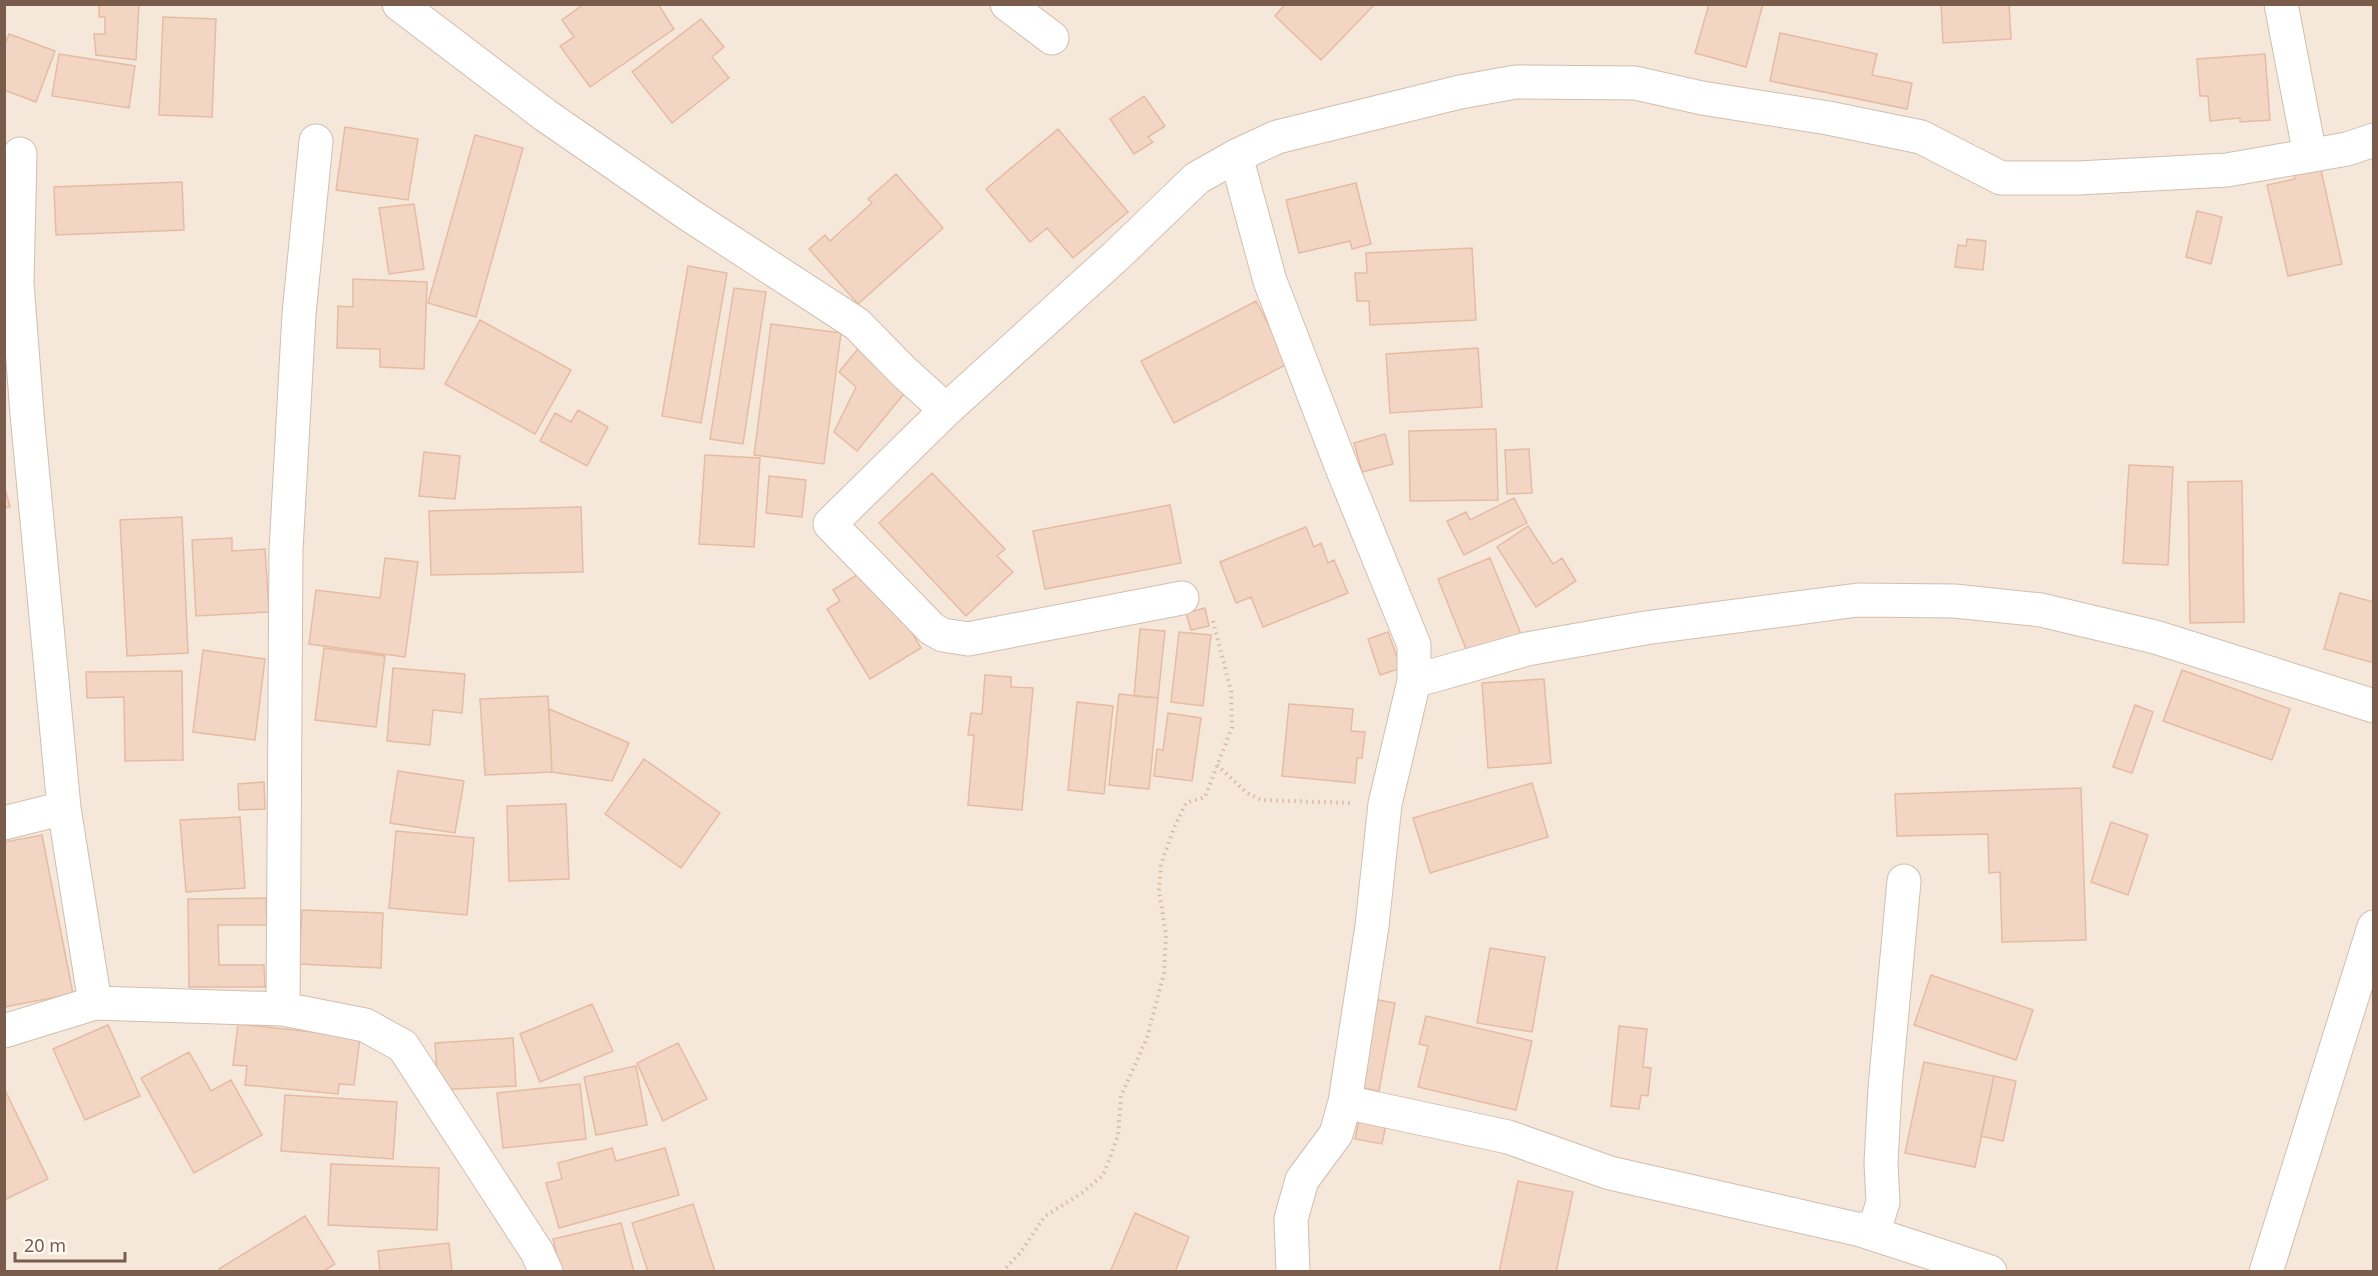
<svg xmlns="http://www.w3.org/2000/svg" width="2378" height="1276" viewBox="0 0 2378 1276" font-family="'Noto Sans',sans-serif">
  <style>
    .residential { fill: #f5e8da }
    .building { fill: #f3d5c3; stroke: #e6bba3; stroke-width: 1.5 }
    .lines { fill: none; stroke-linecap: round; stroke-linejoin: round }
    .minor-casing { stroke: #d1beb0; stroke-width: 35 }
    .path { stroke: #d9b8a5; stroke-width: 4; stroke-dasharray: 1.5 4.5; stroke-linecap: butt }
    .minor { stroke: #fff; stroke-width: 33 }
  </style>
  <rect width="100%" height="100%" fill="#fdf6ec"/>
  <!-- residential -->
  <path class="residential" d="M 5,5 L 2373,5 L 2373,1271 L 5,1271 Z"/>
  <!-- building -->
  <path class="building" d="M 99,4 L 139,4 L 136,60 L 96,55 L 94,34 L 105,34 L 105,17 L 99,17 Z
    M 584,4 L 658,4 L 674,29 L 590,87 L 560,46 L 574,37 L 562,20 Z
    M 1285,4 L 1375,4 L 1321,60 L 1275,16 Z
    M 1709,4 L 1763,4 L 1746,67 L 1695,53 Z
    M 1941,4 L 2009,4 L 2011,39 L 1943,43 Z
    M 163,17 L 216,19 L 212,117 L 159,115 Z
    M 701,19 L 724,47 L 712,57 L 729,78 L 672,123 L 632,72 Z
    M 1780,33 L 1877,54 L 1872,75 L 1912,83 L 1907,109 L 1770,81 Z
    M 9,34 L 55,51 L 36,102 L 4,90 L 4,47 Z
    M 59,54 L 135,66 L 129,108 L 52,96 Z
    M 2265,54 L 2270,120 L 2240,122 L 2240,118 L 2210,121 L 2208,96 L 2200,96 L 2197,59 Z
    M 1144,96 L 1165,126 L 1148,137 L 1153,142 L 1134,154 L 1110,119 Z
    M 345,127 L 418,139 L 408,200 L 336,190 Z
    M 1058,129 L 1128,212 L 1073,258 L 1047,228 L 1030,242 L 986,189 Z
    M 475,135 L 523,148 L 476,317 L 428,303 Z
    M 2319,161 L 2342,264 L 2288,276 L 2267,185 L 2295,179 L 2293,167 Z
    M 896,174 L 943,228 L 858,304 L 809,249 L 825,235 L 830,241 L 872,203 L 868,199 Z
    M 182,182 L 184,230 L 56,235 L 54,187 Z
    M 1356,183 L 1371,244 L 1352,249 L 1350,241 L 1299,253 L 1286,200 Z
    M 414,204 L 424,269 L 389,274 L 379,208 Z
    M 2197,211 L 2222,217 L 2211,264 L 2186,257 Z
    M 1967,239 L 1986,241 L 1983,270 L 1955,267 L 1958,245 L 1966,246 Z
    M 1472,248 L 1476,320 L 1370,325 L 1369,301 L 1357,301 L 1355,273 L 1367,273 L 1366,253 Z
    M 688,266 L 727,273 L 701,423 L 662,416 Z
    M 353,279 L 427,282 L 424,369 L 380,367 L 380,349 L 337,348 L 338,306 L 353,307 Z
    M 734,288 L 766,292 L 743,444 L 710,439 Z
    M 1256,301 L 1289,363 L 1174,423 L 1141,361 Z
    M 480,320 L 571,370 L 535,434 L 445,384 Z
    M 771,324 L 841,333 L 824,464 L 754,455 Z
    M 862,344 L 912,384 L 857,451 L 834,432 L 856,387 L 839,372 Z
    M 1478,348 L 1482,407 L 1390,413 L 1386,354 Z
    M 578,410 L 608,427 L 587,466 L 540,441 L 555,413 L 571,422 Z
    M 1496,429 L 1498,500 L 1410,501 L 1409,431 Z
    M 1385,434 L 1393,464 L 1362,472 L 1354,443 Z
    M 1529,449 L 1532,493 L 1507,494 L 1505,450 Z
    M 424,452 L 460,456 L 455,499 L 419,496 Z
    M 705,455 L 760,458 L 754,547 L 699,544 Z
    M 2129,465 L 2173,467 L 2168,565 L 2123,563 Z
    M 932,473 L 1005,549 L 997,556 L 1013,572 L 966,616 L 879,523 Z
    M 769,476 L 806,480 L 802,517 L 766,513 Z
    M 2242,481 L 2244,622 L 2190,623 L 2188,482 Z
    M 4,485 L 10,507 L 4,508 Z
    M 1514,498 L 1527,523 L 1464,555 L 1447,521 L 1466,512 L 1470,520 Z
    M 1170,505 L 1181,563 L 1045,589 L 1033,531 Z
    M 581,507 L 583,572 L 431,575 L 429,511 Z
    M 182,517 L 188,653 L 127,656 L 120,520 Z
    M 1528,526 L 1553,564 L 1562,558 L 1576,581 L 1536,607 L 1497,547 Z
    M 1306,527 L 1314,547 L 1321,543 L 1328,563 L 1334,560 L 1348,593 L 1263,627 L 1251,597 L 1236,603 L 1220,562 Z
    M 232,538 L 232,551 L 265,549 L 269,612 L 196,616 L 192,540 Z
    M 385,558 L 418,562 L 405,657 L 309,644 L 316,590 L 380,598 Z
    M 1490,558 L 1521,634 L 1468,654 L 1438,579 Z
    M 863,571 L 889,593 L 921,648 L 870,679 L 827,609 L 840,601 L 833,590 Z
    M 2340,593 L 2374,602 L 2374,663 L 2324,649 Z
    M 1205,608 L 1209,626 L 1191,630 L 1186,613 Z
    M 1140,629 L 1165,631 L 1158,698 L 1134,696 Z
    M 1179,632 L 1211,635 L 1203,706 L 1171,702 Z
    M 1388,632 L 1401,668 L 1380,675 L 1368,639 Z
    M 324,648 L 385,656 L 376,727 L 315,720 Z
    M 203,650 L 265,659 L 255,740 L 193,732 Z
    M 393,668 L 465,674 L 462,713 L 433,710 L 430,745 L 387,741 Z
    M 2182,670 L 2290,709 L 2272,760 L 2163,721 Z
    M 182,671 L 183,760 L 125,761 L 124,697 L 87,698 L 86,672 Z
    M 985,675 L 1011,677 L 1011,687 L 1033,688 L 1022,810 L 968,805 L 974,735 L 968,735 L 971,713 L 982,714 Z
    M 1544,679 L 1551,763 L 1488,768 L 1482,683 Z
    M 1119,694 L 1158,698 L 1149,789 L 1109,785 Z
    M 548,696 L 552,772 L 485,775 L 480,699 Z
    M 1077,702 L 1113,706 L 1104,794 L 1068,790 Z
    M 1289,704 L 1353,709 L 1351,731 L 1365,732 L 1362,758 L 1357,758 L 1355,783 L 1282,776 Z
    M 2135,705 L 2153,712 L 2132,773 L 2113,767 Z
    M 549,709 L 629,743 L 612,781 L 552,772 Z
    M 1168,713 L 1201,718 L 1192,781 L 1154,776 L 1157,749 L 1163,750 Z
    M 644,759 L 720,813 L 681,868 L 605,814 Z
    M 398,771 L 464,781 L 455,833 L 390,823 Z
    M 264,782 L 265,809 L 239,810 L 238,784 Z
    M 1532,783 L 1548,837 L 1430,873 L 1413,818 Z
    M 2081,788 L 2086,940 L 2002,942 L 2000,872 L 1989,873 L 1988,834 L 1897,836 L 1895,794 Z
    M 566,804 L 569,879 L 509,881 L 507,806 Z
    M 240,817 L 245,888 L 186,892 L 180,820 Z
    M 2111,822 L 2148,835 L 2128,895 L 2091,882 Z
    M 396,831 L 474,838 L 467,915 L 389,908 Z
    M 42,835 L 73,994 L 4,1007 L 4,842 Z
    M 266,898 L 267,925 L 218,925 L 219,965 L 264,965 L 265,987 L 189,987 L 188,899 Z
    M 302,910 L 383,913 L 381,968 L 299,964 Z
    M 1490,948 L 1545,957 L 1532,1032 L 1477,1023 Z
    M 1931,975 L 2033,1010 L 2016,1060 L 1914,1025 Z
    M 1368,998 L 1395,1003 L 1379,1091 L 1352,1086 Z
    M 592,1004 L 613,1051 L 540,1082 L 520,1034 Z
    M 1426,1016 L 1532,1041 L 1516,1110 L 1418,1087 L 1428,1046 L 1419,1044 Z
    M 238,1024 L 360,1037 L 354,1085 L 339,1084 L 338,1094 L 245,1085 L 247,1066 L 233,1065 Z
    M 108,1025 L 140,1096 L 85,1120 L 53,1049 Z
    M 1619,1026 L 1647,1029 L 1643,1067 L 1651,1068 L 1648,1096 L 1641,1095 L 1639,1109 L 1611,1106 Z
    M 513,1038 L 516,1086 L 438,1090 L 435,1043 Z
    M 678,1043 L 707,1099 L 663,1121 L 637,1063 Z
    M 189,1052 L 211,1091 L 231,1080 L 262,1135 L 194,1173 L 141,1078 Z
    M 1924,1062 L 1994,1076 L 1975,1167 L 1905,1153 Z
    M 636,1066 L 647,1125 L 596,1135 L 584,1077 Z
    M 1994,1076 L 2016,1081 L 2003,1141 L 1981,1136 Z
    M 580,1084 L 586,1139 L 503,1148 L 497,1093 Z
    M 4,1088 L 48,1179 L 4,1200 Z
    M 285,1095 L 397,1102 L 393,1159 L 281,1151 Z
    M 1360,1115 L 1387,1120 L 1382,1144 L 1355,1139 Z
    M 612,1148 L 616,1161 L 665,1148 L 679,1195 L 559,1228 L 546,1183 L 562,1179 L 558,1163 Z
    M 331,1164 L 439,1168 L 437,1230 L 328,1225 Z
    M 1518,1181 L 1573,1192 L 1556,1272 L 1499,1272 Z
    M 693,1204 L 715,1272 L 648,1272 L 632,1223 Z
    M 1135,1213 L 1189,1237 L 1175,1272 L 1110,1272 Z
    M 305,1216 L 335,1264 L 322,1272 L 221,1272 L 219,1269 Z
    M 621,1223 L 634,1272 L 561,1272 L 553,1239 Z
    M 449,1243 L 452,1272 L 380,1272 L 378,1251 Z"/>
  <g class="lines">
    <!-- minor casing -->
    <g class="minor-casing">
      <path id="minor" d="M 399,4 L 545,115 L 688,214 L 857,324 L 903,371 L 946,410 L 1116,256 L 1197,178 L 1236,156 L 1277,137 L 1460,92 L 1516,82 L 1635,83 L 1702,98 L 1828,118 L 1921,137 L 2001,178 L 2078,178 L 2227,170 L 2347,149 L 2374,140
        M 1007,4 L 1052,38
        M 2281,4 L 2310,155
        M 20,154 L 17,283 L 27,414 L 64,808 L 95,1003
        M 1236,156 L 1270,281 L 1342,468 L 1414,645 L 1414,681 L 1385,804 L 1372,926 L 1345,1102 L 1336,1134 L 1302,1180 L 1291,1219 L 1293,1272
        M 946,410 L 830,524 L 932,629 L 943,635 L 968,639 L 1182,598
        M 1414,681 L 1527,649 L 1645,628 L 1858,600 L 1954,601 L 2041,610 L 2155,637 L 2374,706
        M 4,823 L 64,808
        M 283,1009 L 286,550 L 299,314 L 316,141
        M 4,1031 L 95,1003 L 283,1009 L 365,1025 L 403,1046 L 537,1252 L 546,1272
        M 1345,1102 L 1508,1137 L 1610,1173 L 1861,1230 L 1876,1225 L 1883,1202 L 1881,1163 L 1885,1088 L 1904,881
        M 1861,1230 L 1990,1272
        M 2266,1272 L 2374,927"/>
    </g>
    <!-- path -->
    <path class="path" d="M 1217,765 L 1247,793 L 1261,800 L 1351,803
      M 1002,1272 L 1020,1253 L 1045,1216 L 1082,1193 L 1103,1175 L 1111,1155 L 1118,1135 L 1121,1096 L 1147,1038 L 1164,973 L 1166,934 L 1159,891 L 1161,864 L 1174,828 L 1186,803 L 1205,797 L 1232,727 L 1231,691 L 1212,617"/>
    <!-- minor -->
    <use href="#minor" class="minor"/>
  </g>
  <!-- border -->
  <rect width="2378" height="1276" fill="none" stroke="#7a5c4d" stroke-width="12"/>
  <!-- scale -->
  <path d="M15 1252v9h110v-9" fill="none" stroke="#7a5c4d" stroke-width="3"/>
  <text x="24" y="1252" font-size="18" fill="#7a5c4d" stroke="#fffaf3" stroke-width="4.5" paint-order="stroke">20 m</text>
</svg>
